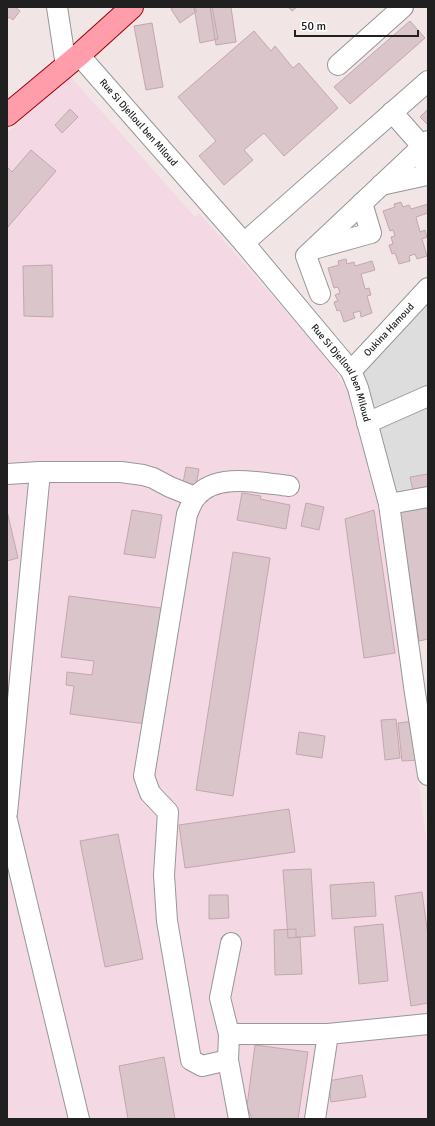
<svg xmlns="http://www.w3.org/2000/svg" width="435" height="1126" viewBox="0 0 435 1126" font-family="Signika,sans-serif">
  <style>
    .residential { fill: #deddde }
    .military { fill: #f4d8e4 }
    .building { fill: #d9c5ca; stroke: #c5a6ae }
    .lines { fill: none; stroke-linecap: round; stroke-linejoin: round }
    .minor-casing { stroke: #979797; stroke-width: 22 }
    .major-casing { stroke: #9c0005; stroke-width: 24 }
    .minor { stroke: #fff; stroke-width: 20 }
    .major { stroke: #ff9daa; stroke-width: 22 }
    .labels { text-anchor: middle; dominant-baseline: central; stroke-width: 3; stroke-linejoin: round; paint-order: stroke }
    .street-label { font-size: 10px; fill: #202020; stroke: #fff }
  </style>
  <rect width="100%" height="100%" fill="#f1e5e6"/>
  <!-- residential -->
  <path class="residential" d="M 428,299 L 428,390 L 373,415 L 359,373 Z
    M 428,401 L 428,493 L 395,498 L 376,424 Z"/>
  <!-- military -->
  <path class="military" d="M 70,76 L 195,217 L 199,213 L 271,294 L 330,362 L 350,396 L 380,506 L 428,851 L 428,1119 L 7,1119 L 7,133 Z"/>
  <!-- building -->
  <path class="building" d="M 7,7 L 15,7 L 20,11 L 13,20 L 9,17 L 7,20 Z
    M 174,7 L 194,7 L 197,11 L 180,23 L 171,9 Z
    M 194,7 L 212,7 L 218,39 L 200,43 Z
    M 210,7 L 231,7 L 236,42 L 216,45 Z
    M 288,7 L 297,7 L 292,11 Z
    M 410,21 L 425,38 L 350,104 L 334,87 Z
    M 152,23 L 163,87 L 146,90 L 134,26 Z
    M 254,31 L 271,51 L 275,46 L 293,68 L 299,63 L 338,108 L 284,156 L 264,133 L 244,150 L 253,160 L 224,185 L 199,156 L 216,141 L 178,97 Z
    M 70,109 L 78,117 L 62,133 L 55,125 Z
    M 428,109 L 428,123 L 427,124 L 420,117 Z
    M 31,150 L 56,171 L 7,228 L 7,167 L 12,172 Z
    M 401,202 L 403,207 L 409,205 L 411,209 L 428,204 L 428,213 L 416,217 L 420,232 L 425,230 L 427,237 L 422,239 L 427,256 L 417,259 L 415,254 L 409,256 L 410,261 L 399,264 L 395,253 L 392,254 L 389,245 L 393,244 L 391,237 L 395,236 L 393,230 L 390,231 L 383,211 L 395,207 L 394,204 Z
    M 346,259 L 347,264 L 354,262 L 355,266 L 372,261 L 375,270 L 361,274 L 365,289 L 369,288 L 371,295 L 367,296 L 372,313 L 361,317 L 360,311 L 353,313 L 355,318 L 344,322 L 340,310 L 337,311 L 334,302 L 338,301 L 335,295 L 340,293 L 338,287 L 334,288 L 328,268 L 339,265 L 338,261 Z
    M 52,265 L 53,317 L 24,316 L 23,266 Z
    M 186,467 L 199,469 L 195,491 L 182,488 Z
    M 428,474 L 428,493 L 414,495 L 410,477 Z
    M 242,493 L 261,496 L 260,499 L 290,505 L 286,529 L 237,520 Z
    M 306,503 L 324,507 L 319,530 L 301,526 Z
    M 428,506 L 428,639 L 419,641 L 399,510 Z
    M 132,510 L 162,515 L 155,558 L 124,554 Z
    M 374,510 L 395,653 L 364,658 L 345,519 Z
    M 7,511 L 18,558 L 7,561 Z
    M 233,552 L 270,558 L 233,796 L 196,790 Z
    M 69,596 L 161,608 L 146,724 L 70,714 L 74,686 L 66,685 L 67,672 L 92,675 L 94,661 L 61,657 Z
    M 396,719 L 400,758 L 385,760 L 381,720 Z
    M 415,721 L 419,760 L 402,761 L 398,723 Z
    M 299,732 L 325,736 L 322,758 L 296,754 Z
    M 289,809 L 295,852 L 185,868 L 179,825 Z
    M 118,834 L 143,959 L 105,967 L 80,841 Z
    M 311,869 L 315,936 L 288,938 L 283,870 Z
    M 374,882 L 376,916 L 332,919 L 330,885 Z
    M 422,892 L 428,936 L 428,1003 L 411,1006 L 395,896 Z
    M 209,895 L 228,895 L 229,918 L 209,919 Z
    M 383,924 L 388,981 L 359,984 L 354,927 Z
    M 296,929 L 296,937 L 300,937 L 302,974 L 275,975 L 274,930 Z
    M 255,1045 L 308,1052 L 298,1119 L 252,1119 L 247,1106 Z
    M 164,1057 L 175,1119 L 128,1119 L 119,1066 Z
    M 362,1075 L 366,1097 L 331,1102 L 328,1081 Z"/>
  <g class="lines">
    <!-- minor casing -->
    <g class="minor-casing">
      <g id="minor">
        <path d="M 57,7 L 66,66"/>
        <path id="s1" d="M 79,55 L 244,243 L 351,371 L 358,388 L 389,504 L 415,693 L 428,775"/>
        <path d="M 338,65 L 403,7"/>
        <path d="M 381,185 L 427,175 L 422,146 L 392,112"/>
        <path d="M 244,243 L 428,81"/>
        <path d="M 317,248 L 371,233 L 362,203"/>
        <path d="M 320,294 L 306,256 L 428,141"/>
        <path id="s2" d="M 351,371 L 428,288"/>
        <path d="M 367,423 L 428,396"/>
        <path d="M 7,474 L 40,472 L 121,472 L 143,475 L 153,478 L 170,487 L 195,497"/>
        <path d="M 389,504 L 428,497"/>
        <path d="M 7,813 L 40,472"/>
        <path d="M 7,820 L 79,1119"/>
        <path d="M 231,943 L 220,998 L 229,1034 L 228,1060 L 239,1119"/>
        <path d="M 229,1034 L 328,1034 L 428,1024"/>
        <path d="M 228,1060 L 202,1066 L 191,1060 L 167,921 L 164,875 L 168,812 L 150,793 L 144,776 L 187,514 C 190,508 192,501 196,497 C 216,472 260,483 289,486"/>
        <path d="M 315,1119 L 328,1034"/>
      </g>
    </g>
    <!-- major casing -->
    <g class="major-casing">
      <path id="major" d="M 7,115 L 79,55 L 132,7"/>
    </g>
    <!-- minor -->
    <use href="#minor" class="minor"/>
    <!-- major -->
    <use href="#major" class="major"/>
  </g>
  <g class="labels">
    <!-- street labels -->
    <g class="street-label">
      <text stroke="none"><textPath href="#s1" startOffset="90">Rue Si Djelloul ben Miloud</textPath></text>
      <text stroke="none"><textPath href="#s2" startOffset="56">Oukina Hamoud</textPath></text>
      <text stroke="none"><textPath href="#s1" startOffset="414">Rue Si Djelloul ben Miloud</textPath></text>
    </g>
  </g>
  <!-- border -->
  <rect width="435" height="1126" fill="none" stroke="#202020" stroke-width="16"/>
  <!-- scale -->
  <path d="M295 30v6h123v-6" fill="none" stroke="#202020" stroke-width="2"/>
  <text x="301" y="30" font-size="12" fill="#202020" stroke="#ffffff" stroke-width="3" paint-order="stroke">50 m</text>
</svg>
